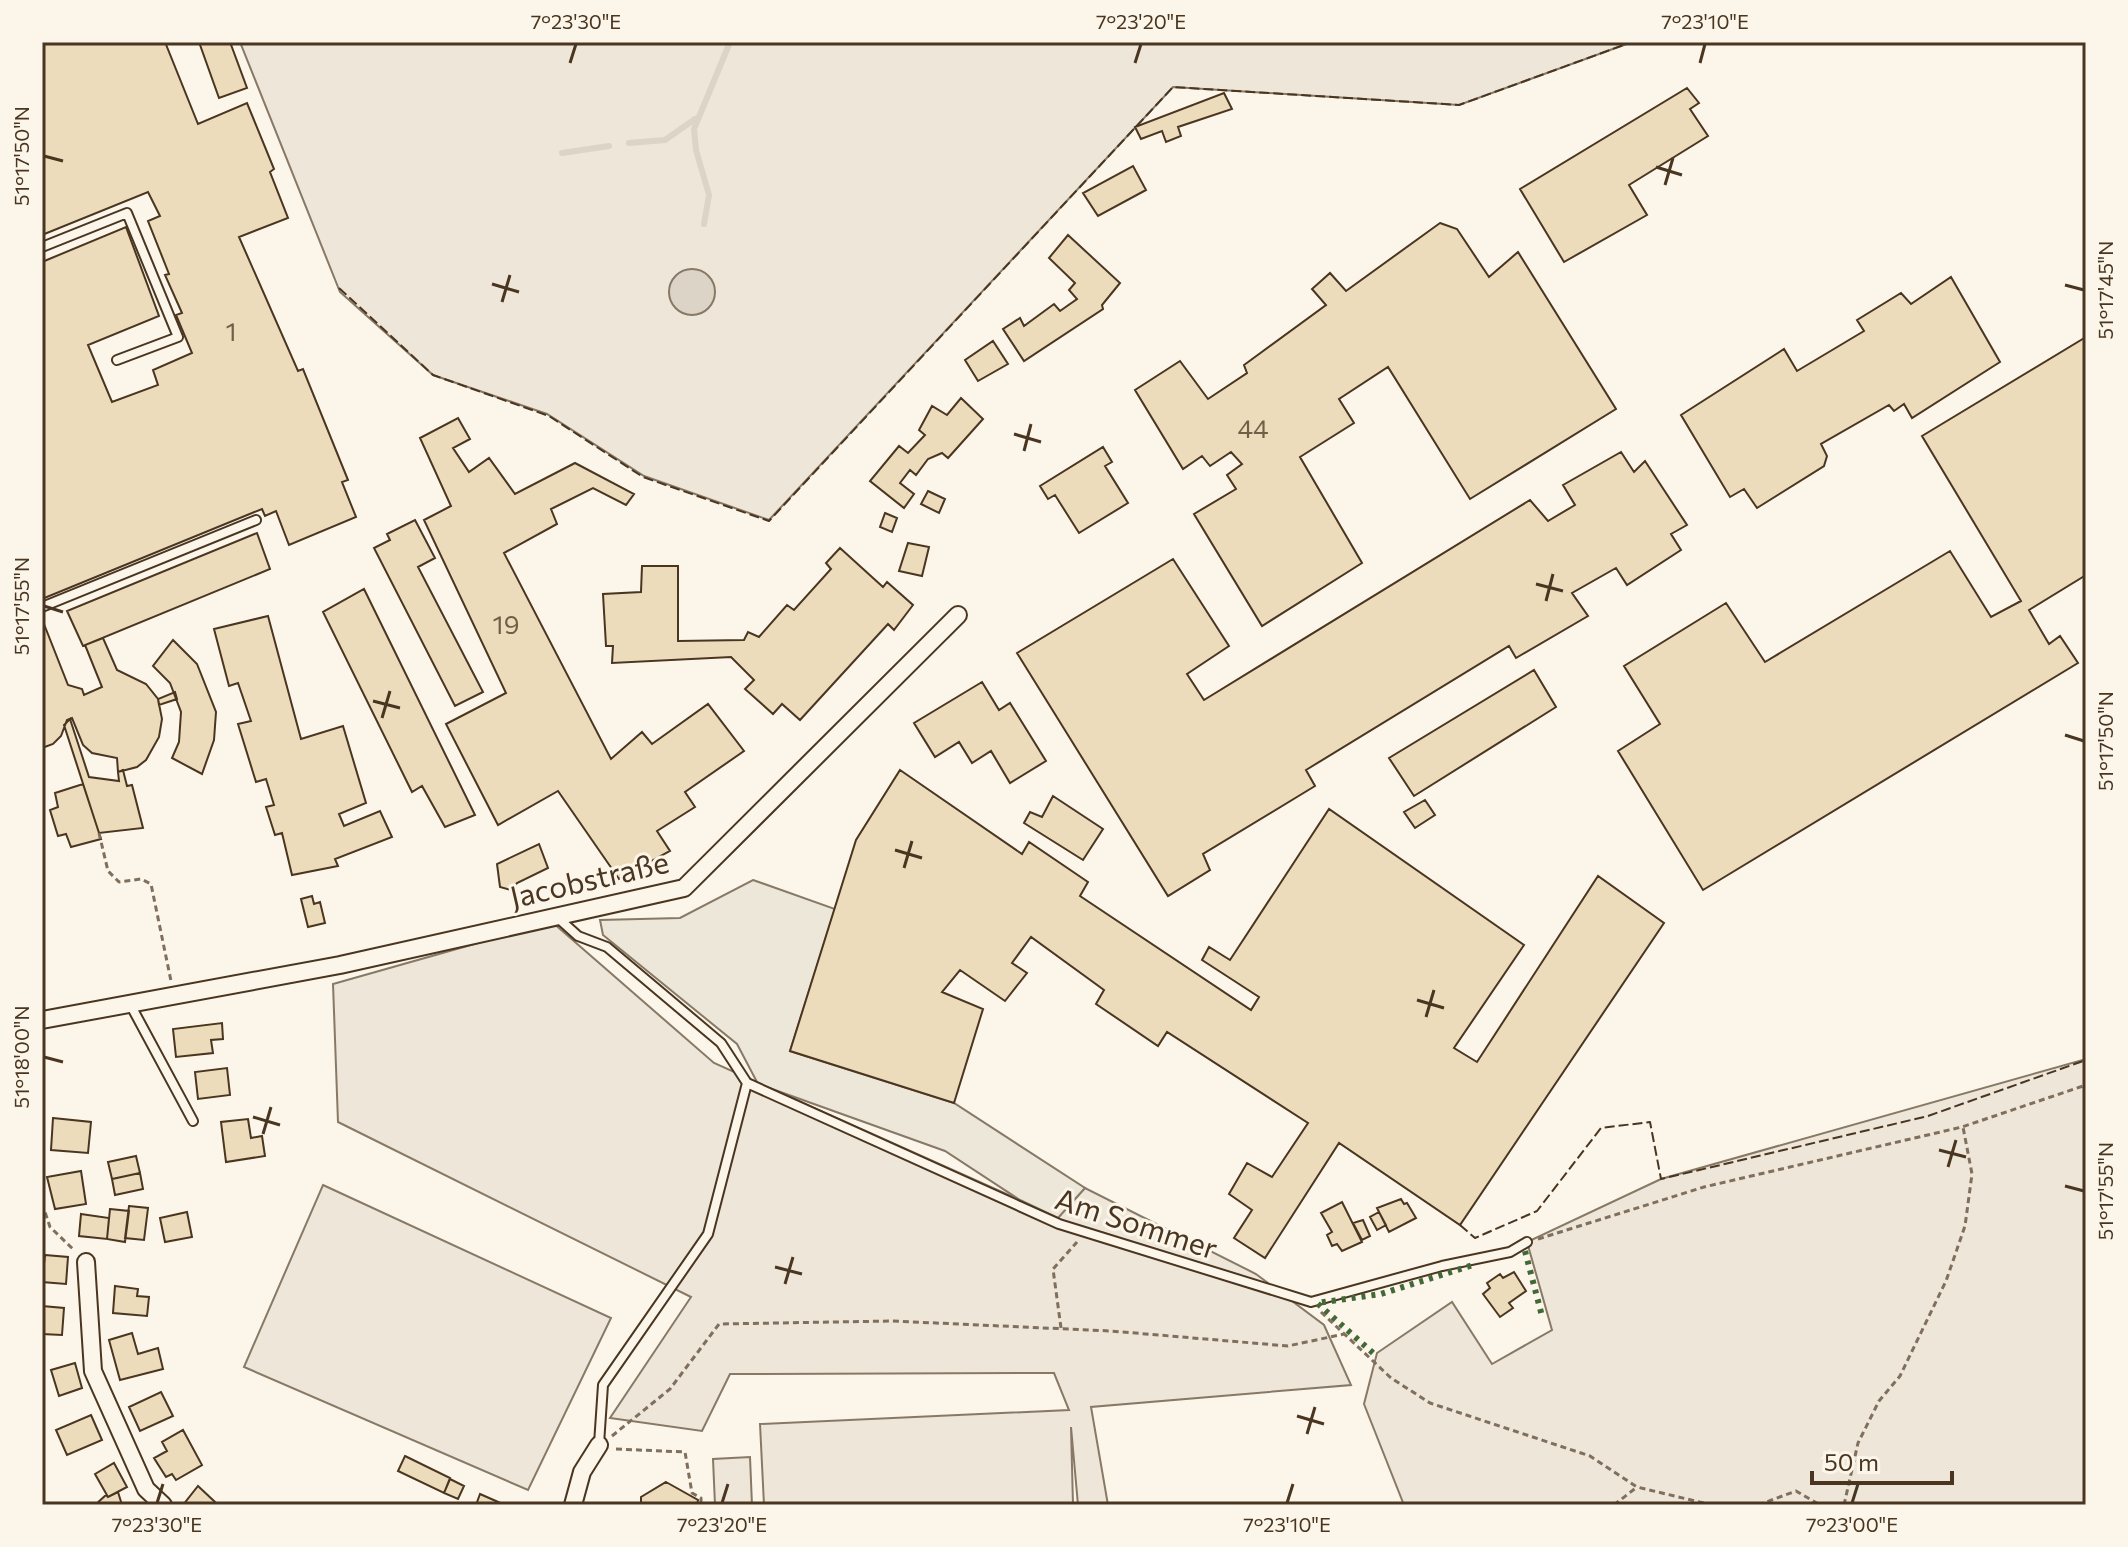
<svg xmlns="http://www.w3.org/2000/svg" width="2128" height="1547" viewBox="0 0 2128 1547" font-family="Commissioner,sans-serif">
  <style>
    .green { fill: #ede6d9; stroke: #887966; stroke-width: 2 }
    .parking { fill: #ede7d9; stroke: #887966; stroke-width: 2 }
    .water { fill: #dcd4c6; stroke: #887966; stroke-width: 2 }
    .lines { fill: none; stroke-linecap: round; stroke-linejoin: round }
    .stream { stroke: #dcd4c6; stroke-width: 6 }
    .building { fill: #ecdcbc; stroke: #4a3520; stroke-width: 2 }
    .service-casing { stroke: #4a3520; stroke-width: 12 }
    .minor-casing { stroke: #4a3520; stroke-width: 20 }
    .path { stroke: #7f6f5c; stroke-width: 3; stroke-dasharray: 6 4; stroke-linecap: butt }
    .service { stroke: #fbf6e9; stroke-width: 8 }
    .minor { stroke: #fbf6e9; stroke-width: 16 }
    .hedge { stroke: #436837; stroke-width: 6; stroke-dasharray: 4 6; stroke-linecap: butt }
    .fence { stroke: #4a3520; stroke-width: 2; stroke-dasharray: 10 4; stroke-linecap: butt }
    .ticks { fill: none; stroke: #4a3520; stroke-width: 3 }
    .labels { text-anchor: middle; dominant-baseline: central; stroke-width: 6; stroke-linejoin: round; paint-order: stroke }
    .number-label { font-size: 26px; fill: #725f47 }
    .street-label { font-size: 30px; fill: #4a3520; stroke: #fbf6e9 }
    .neatline { fill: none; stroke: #4a3520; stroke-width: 3 }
    .ticks-label { font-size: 20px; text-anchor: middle; fill: #4a3520 }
  </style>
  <rect width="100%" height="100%" fill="#fbf6e9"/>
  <!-- green -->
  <path class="green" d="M 240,42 L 1632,42 L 1459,105 L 1173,87 L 769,520 L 644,476 L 547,414 L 433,375 L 340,292 Z
    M 552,922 L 714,1063 L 1058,1217 L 1085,1188 L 1256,1274 L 1324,1325 L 1351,1385 L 1091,1407 L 1108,1505 L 1078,1505 L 1071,1427 L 1073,1505 L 764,1505 L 760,1424 L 1069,1410 L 1054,1373 L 730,1374 L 702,1431 L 610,1418 L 691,1297 L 338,1122 L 333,984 Z
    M 2086,1059 L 2086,1505 L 1404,1505 L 1364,1404 L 1377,1353 L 1452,1302 L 1492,1364 L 1552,1330 L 1527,1242 L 1661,1179 Z
    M 323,1185 L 611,1318 L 528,1490 L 244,1367 Z
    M 750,1457 L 752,1505 L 715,1505 L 713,1459 Z"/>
  <!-- parking -->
  <path class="parking" d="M 753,880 L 835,909 L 790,1051 L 954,1103 L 1085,1188 L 1058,1218 L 1020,1200 L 945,1151 L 758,1084 L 737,1044 L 603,935 L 600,920 L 680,918 Z"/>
  <!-- water -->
  <path class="water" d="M669 292a23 23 0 1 1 46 0a23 23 0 1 1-46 0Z"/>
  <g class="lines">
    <!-- stream -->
    <path class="stream" d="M 629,143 L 665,140 L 695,119
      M 562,153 L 609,146
      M 704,224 L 709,195 L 696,150 L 694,129 L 730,42"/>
  </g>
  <!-- building -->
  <path class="building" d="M 42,42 L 165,42 L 198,124 L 247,103 L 274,169 L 270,172 L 288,218 L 239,237 L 298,371 L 303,369 L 348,480 L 342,482 L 356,517 L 289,545 L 276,511 L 265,516 L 262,509 L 42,599 L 42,262 L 126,227 L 159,316 L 88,345 L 112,402 L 158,385 L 153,370 L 192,353 L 176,315 L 182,313 L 165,275 L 169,274 L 148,221 L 160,216 L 148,192 L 42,235 Z
    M 199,42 L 230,42 L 247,88 L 219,98 Z
    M 1687,88 L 1699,103 L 1690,109 L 1708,136 L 1629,185 L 1647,215 L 1564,262 L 1520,189 Z
    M 1224,93 L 1232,109 L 1178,127 L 1181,136 L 1166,142 L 1162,131 L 1141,139 L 1135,127 Z
    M 1133,166 L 1146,190 L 1098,216 L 1083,193 Z
    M 1440,223 L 1457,229 L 1489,277 L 1518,252 L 1616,409 L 1470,499 L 1388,367 L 1339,399 L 1354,423 L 1300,457 L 1362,563 L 1262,626 L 1194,514 L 1236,489 L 1227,475 L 1242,464 L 1231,452 L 1210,466 L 1202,456 L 1183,469 L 1135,390 L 1180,361 L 1208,399 L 1247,373 L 1244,365 L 1326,305 L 1312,289 L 1330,273 L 1346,291 Z
    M 1068,235 L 1120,283 L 1102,305 L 1103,309 L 1024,361 L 1003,329 L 1020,318 L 1024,326 L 1054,304 L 1060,311 L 1077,299 L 1069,290 L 1075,283 L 1049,258 Z
    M 1951,277 L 2000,362 L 1912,418 L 1904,404 L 1894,411 L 1889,405 L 1821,444 L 1827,456 L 1824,466 L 1757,508 L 1744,489 L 1730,497 L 1681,415 L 1784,349 L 1797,371 L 1864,331 L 1857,320 L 1901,293 L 1911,304 Z
    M 2086,337 L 2086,575 L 2029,610 L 2049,644 L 2060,636 L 2078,663 L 1703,890 L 1618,751 L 1660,724 L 1624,666 L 1726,603 L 1765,662 L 1950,551 L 1991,617 L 2021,601 L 1922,436 Z
    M 993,341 L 1008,364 L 978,381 L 965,360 Z
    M 961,398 L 983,419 L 948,458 L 942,453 L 928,459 L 916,475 L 910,470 L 900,483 L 914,494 L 904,508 L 870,481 L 899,446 L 908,453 L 925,435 L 919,430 L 932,406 L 947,415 Z
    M 458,418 L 470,439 L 453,448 L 469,472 L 489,458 L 515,494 L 575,463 L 634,494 L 626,505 L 593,488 L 551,509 L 557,524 L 504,553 L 611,759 L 642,732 L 652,744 L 708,704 L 744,751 L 685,792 L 695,807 L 657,831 L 670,851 L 619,879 L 558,791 L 498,825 L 446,724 L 506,693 L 424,520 L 451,506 L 420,438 Z
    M 1103,447 L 1112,462 L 1105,466 L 1128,503 L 1079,533 L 1055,495 L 1048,499 L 1040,486 Z
    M 1621,452 L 1634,472 L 1645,461 L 1687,525 L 1671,534 L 1681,550 L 1627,585 L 1616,568 L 1572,593 L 1588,616 L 1516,658 L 1509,646 L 1306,770 L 1315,786 L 1203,854 L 1210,870 L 1168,896 L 1017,653 L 1173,559 L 1229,646 L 1187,674 L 1204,700 L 1530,500 L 1548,521 L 1575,505 L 1563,485 Z
    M 928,491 L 945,499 L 939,513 L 921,504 Z
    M 885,513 L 897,518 L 892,532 L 880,527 Z
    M 415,520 L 435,558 L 418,567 L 483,692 L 455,706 L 374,548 L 390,540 L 387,534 Z
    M 257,533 L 270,569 L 83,646 L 67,611 Z
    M 908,543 L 929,547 L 922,576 L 899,571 Z
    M 840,548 L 883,587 L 887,582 L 913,605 L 894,630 L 888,624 L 800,720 L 782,704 L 773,714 L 745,689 L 754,680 L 731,657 L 612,663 L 613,646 L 606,646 L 603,594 L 641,592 L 642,566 L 678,566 L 678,641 L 744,640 L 748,632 L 759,637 L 787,605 L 794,610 L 831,569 L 826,563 Z
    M 364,589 L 475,815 L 445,827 L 422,786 L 412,792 L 323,612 Z
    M 268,616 L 301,739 L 343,726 L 366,803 L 339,814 L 344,826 L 380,811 L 392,837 L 335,859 L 338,866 L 292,875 L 282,833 L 275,835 L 266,807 L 274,805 L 266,779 L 256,782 L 238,724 L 251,721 L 238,683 L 229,686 L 214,629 Z
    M 42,619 L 68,685 L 82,689 L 84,695 L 102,687 L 85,645 L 103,638 L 117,670 L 146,684 L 158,699 L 162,719 L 159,737 L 146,760 L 137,767 L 118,772 L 117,758 L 92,753 L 83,745 L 72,718 L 67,720 L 61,736 L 53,744 L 42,748 Z
    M 173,640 L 197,664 L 216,712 L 214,740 L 202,774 L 172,758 L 179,742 L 181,712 L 170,683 L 153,666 Z
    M 1534,670 L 1556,707 L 1414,796 L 1389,758 Z
    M 982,682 L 999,710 L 1010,703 L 1046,761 L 1010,783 L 991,751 L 972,763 L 959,742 L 935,757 L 914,723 Z
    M 175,692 L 177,699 L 159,705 L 158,699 Z
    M 70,719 L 89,777 L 119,781 L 118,772 L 123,770 L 127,786 L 132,785 L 143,828 L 99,833 L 64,725 Z
    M 900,770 L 1022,854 L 1029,842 L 1088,882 L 1080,896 L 1251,1010 L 1259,997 L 1202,960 L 1209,947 L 1230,960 L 1329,809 L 1524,945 L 1454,1048 L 1477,1062 L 1598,876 L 1664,923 L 1460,1225 L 1339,1143 L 1265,1258 L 1234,1238 L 1252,1210 L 1229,1194 L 1247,1163 L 1272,1177 L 1308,1123 L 1167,1032 L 1158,1046 L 1096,1004 L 1104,990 L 1031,937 L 1012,963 L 1027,973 L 1005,1001 L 960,970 L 942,992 L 983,1009 L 954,1103 L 790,1051 L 856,840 Z
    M 83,784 L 101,839 L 71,847 L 66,834 L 58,836 L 50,810 L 58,807 L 55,793 Z
    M 1053,796 L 1103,829 L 1083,860 L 1024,823 L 1030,812 L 1042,817 Z
    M 1425,800 L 1435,815 L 1415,828 L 1404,812 Z
    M 539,844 L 548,868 L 517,883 L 511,890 L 500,887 L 497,864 Z
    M 312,896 L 314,904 L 320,902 L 325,923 L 308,927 L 301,899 Z
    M 222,1023 L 223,1039 L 211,1040 L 213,1053 L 176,1057 L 173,1029 Z
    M 227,1068 L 230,1095 L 198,1099 L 195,1072 Z
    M 53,1118 L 91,1122 L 88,1153 L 51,1150 Z
    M 248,1119 L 251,1138 L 262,1136 L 265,1156 L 226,1162 L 221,1122 Z
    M 136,1156 L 140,1173 L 112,1179 L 108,1162 Z
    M 81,1171 L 86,1204 L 55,1209 L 47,1177 Z
    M 140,1173 L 143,1189 L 115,1195 L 112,1179 Z
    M 1401,1199 L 1404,1204 L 1407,1203 L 1416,1218 L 1389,1232 L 1377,1208 Z
    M 1342,1202 L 1362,1242 L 1342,1251 L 1337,1244 L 1332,1246 L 1327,1235 L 1332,1232 L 1321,1213 Z
    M 129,1206 L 148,1208 L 144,1240 L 125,1238 Z
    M 110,1209 L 129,1211 L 125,1242 L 107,1239 Z
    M 187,1212 L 192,1237 L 165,1242 L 160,1218 Z
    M 1379,1212 L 1386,1225 L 1377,1230 L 1370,1217 Z
    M 81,1214 L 109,1218 L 107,1239 L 79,1236 Z
    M 1363,1220 L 1370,1236 L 1362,1240 L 1353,1223 Z
    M 45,1255 L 68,1257 L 66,1284 L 42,1282 Z
    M 1514,1272 L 1526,1291 L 1509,1303 L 1513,1308 L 1500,1317 L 1483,1294 L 1490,1288 L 1487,1283 L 1500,1274 L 1503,1278 Z
    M 115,1286 L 138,1289 L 137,1296 L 149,1297 L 147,1316 L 113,1313 Z
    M 42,1306 L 64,1308 L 62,1335 L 42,1334 Z
    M 132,1333 L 138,1354 L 158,1348 L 163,1369 L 120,1380 L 109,1340 Z
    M 75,1363 L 82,1388 L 59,1396 L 51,1370 Z
    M 161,1392 L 173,1416 L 140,1431 L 129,1407 Z
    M 91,1415 L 102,1440 L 67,1455 L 56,1430 Z
    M 183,1430 L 202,1465 L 176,1480 L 172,1474 L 166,1477 L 154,1458 L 167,1451 L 162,1442 Z
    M 405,1456 L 450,1478 L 444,1493 L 398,1471 Z
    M 114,1463 L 127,1487 L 108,1497 L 95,1474 Z
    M 450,1479 L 464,1486 L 458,1499 L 444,1493 Z
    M 666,1482 L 698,1500 L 697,1505 L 641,1505 L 641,1497 Z
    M 198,1486 L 215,1502 L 211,1505 L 183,1505 Z
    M 118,1492 L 122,1505 L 95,1505 L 106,1495 L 108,1497 Z
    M 480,1494 L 505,1505 L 476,1505 Z"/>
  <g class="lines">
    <!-- service casing -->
    <g class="service-casing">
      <path id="service" d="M 42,247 L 127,213 L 178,337 L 117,360
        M 42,607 L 256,520
        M 558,918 L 578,936 L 607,947 L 721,1043 L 747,1083 L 708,1234 L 603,1385 L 599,1444
        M 130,1004 L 193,1121
        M 747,1083 L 1059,1224 L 1311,1302 L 1442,1266 L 1510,1252 L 1527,1242"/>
    </g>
    <!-- minor casing -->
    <g class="minor-casing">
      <path id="minor" d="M 42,1020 L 340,965 L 684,888 L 958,615
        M 86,1262 L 93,1371 L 146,1489 L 163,1505
        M 573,1505 L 582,1472 L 599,1445"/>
    </g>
    <!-- path -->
    <path class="path" d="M 99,833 L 108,871 L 119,882 L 141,879 L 151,884 L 171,981
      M 42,1203 L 50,1227 L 75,1251
      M 1538,1239 L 1704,1187 L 1962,1127 L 2086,1085
      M 1321,1312 L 1391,1378 L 1430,1403 L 1590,1456 L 1637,1487 L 1712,1505
      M 1061,1328 L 1053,1269 L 1077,1242
      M 612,1436 L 670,1389 L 719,1324 L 892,1321 L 1111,1331 L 1288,1346 L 1344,1334
      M 616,1449 L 685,1452 L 692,1493 L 701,1498 L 701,1505
      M 1614,1505 L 1637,1487
      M 1758,1505 L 1796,1491 L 1820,1505
      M 1844,1505 L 1858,1443 L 1879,1401 L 1900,1376 L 1946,1281 L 1965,1226 L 1972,1174 L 1963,1127"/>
    <!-- service -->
    <use href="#service" class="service"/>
    <!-- minor -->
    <use href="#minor" class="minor"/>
    <!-- hedge -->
    <path class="hedge" d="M 1525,1251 L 1542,1316
      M 1373,1353 L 1317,1303 L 1381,1294 L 1473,1265"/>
    <!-- fence -->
    <path class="fence" d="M 339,288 L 433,375 L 549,416 L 643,477 L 769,521 L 1173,87 L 1459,105 L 1632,42
      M 1460,1225 L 1475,1238 L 1537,1211 L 1601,1128 L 1650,1122 L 1661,1179 L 1928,1116 L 2086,1060"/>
  </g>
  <!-- ticks -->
  <path class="ticks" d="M 570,63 L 576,44M 1135,63 L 1141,44M 1700,63 L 1705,44M 44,156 L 63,161M 1656,167 L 1682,175M 1665,185 L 1673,158M 492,284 L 519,292M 2065,285 L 2084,290M 502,302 L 510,275M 1014,434 L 1041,442M 1024,451 L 1031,424M 1536,584 L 1563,591M 1546,601 L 1553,574M 44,606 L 63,612M 373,701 L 400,708M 382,718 L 390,691M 2065,735 L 2084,741M 895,850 L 922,858M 904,868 L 912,841M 1417,1000 L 1444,1008M 1426,1017 L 1434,990M 44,1057 L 63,1062M 253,1117 L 280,1125M 263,1134 L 271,1107M 1939,1150 L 1966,1157M 1948,1167 L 1956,1140M 2065,1186 L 2084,1191M 775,1267 L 802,1274M 785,1284 L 793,1257M 1297,1416 L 1324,1424M 1307,1434 L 1315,1407M 157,1503 L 163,1484M 722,1503 L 728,1484M 1287,1503 L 1293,1484M 1852,1503 L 1858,1484"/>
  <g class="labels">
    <!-- number labels -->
    <g class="number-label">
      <text x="231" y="330">1</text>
      <text x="1253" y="427">44</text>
      <text x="506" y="623">19</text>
    </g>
    <!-- street labels -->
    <g class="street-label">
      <text transform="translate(589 878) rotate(-13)">Jacobstraße</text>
      <text transform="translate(1137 1222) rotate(18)">Am Sommer</text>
    </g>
  </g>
  <!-- border -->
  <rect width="2128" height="1547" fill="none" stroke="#fbf6e9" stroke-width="88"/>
  <!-- scale -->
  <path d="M1812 1471v12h140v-12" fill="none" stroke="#4a3520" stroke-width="4"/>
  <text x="1824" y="1471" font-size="24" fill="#4a3520" stroke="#fbf6e9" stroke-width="6" paint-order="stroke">50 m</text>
  <rect x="44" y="44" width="2040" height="1459" class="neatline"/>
  <g class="ticks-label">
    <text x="576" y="29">7°23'30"E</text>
    <text x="1141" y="29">7°23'20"E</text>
    <text x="1705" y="29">7°23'10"E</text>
    <text transform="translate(22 156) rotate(-90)" y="7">51°17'50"N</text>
    <text transform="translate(2106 290) rotate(-90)" y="7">51°17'45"N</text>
    <text transform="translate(22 606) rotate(-90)" y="7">51°17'55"N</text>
    <text transform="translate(2106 741) rotate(-90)" y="7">51°17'50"N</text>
    <text transform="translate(22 1057) rotate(-90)" y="7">51°18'00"N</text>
    <text transform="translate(2106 1191) rotate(-90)" y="7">51°17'55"N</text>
    <text x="157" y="1532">7°23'30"E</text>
    <text x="722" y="1532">7°23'20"E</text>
    <text x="1287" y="1532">7°23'10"E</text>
    <text x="1852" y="1532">7°23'00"E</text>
  </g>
</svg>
